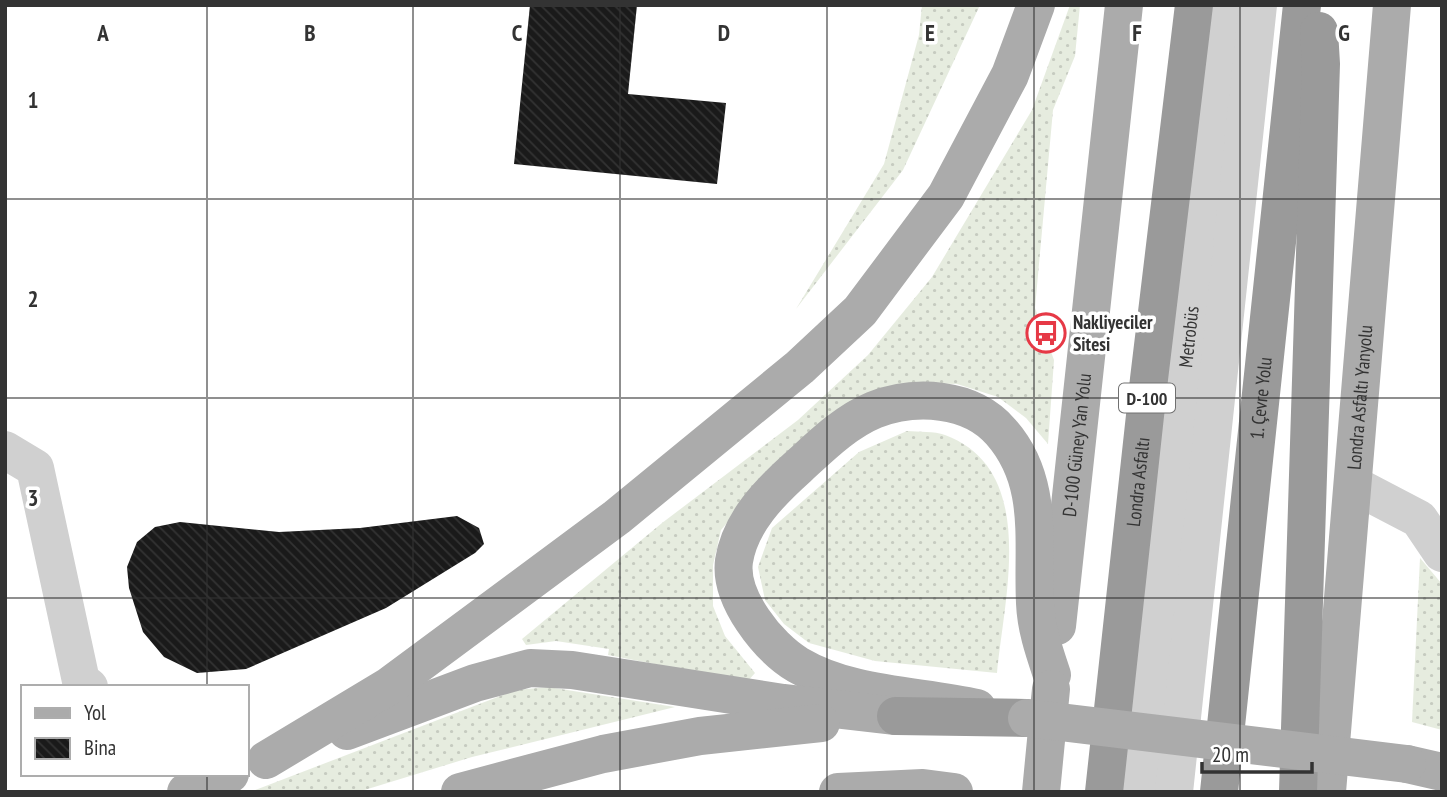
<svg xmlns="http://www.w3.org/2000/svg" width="1447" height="797" viewBox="0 0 1447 797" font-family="'PT Sans Narrow',sans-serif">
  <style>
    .grass { fill: url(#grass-dots) }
    .building { fill: url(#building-back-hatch) }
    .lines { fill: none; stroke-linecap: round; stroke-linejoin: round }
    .minor { stroke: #d0d0d0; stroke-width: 38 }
    .major { stroke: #ababab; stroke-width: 38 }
    .highway { stroke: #9a9a9a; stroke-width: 38 }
    .major-bridge { stroke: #ababab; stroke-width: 38 }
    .grid { fill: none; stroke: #333; stroke-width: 2; stroke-opacity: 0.55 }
    .labels { text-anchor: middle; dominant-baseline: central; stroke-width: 7; stroke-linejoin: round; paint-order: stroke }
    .shield { fill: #fff; stroke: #707070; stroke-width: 2 }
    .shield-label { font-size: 18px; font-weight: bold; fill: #333 }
    .poi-label { font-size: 19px; font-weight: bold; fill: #333; stroke: #fff; text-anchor: start }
    .street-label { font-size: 19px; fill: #333; stroke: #fff }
    .grid-label { font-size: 23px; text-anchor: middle; font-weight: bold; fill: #333; stroke: #fff; stroke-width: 7; stroke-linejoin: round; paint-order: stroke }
  </style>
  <defs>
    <pattern id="grass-dots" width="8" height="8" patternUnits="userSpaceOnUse" patternTransform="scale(1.75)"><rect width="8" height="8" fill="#e6ecdf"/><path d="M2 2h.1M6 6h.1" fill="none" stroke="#c6cbc0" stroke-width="1.8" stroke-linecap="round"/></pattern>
    <pattern id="building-back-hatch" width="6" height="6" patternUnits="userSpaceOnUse" patternTransform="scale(1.75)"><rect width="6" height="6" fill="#1a1a1a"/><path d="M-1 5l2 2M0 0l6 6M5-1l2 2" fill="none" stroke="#333"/></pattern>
  </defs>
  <rect width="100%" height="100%" fill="#fff"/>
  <!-- grass -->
  <path class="grass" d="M 922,5 L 980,5 L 903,170 L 796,309 L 884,164 L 919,35 Z
    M 1070,5 L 1080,5 L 1075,56 L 1053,110 L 1035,308 L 1054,360 L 1048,444 L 1026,418 L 998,397 L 957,384 L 913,383 L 771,471 L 721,530 L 713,565 L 713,606 L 725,636 L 755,673 L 747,682 L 608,655 L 609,649 L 556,641 L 526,645 L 522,639 L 662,523 L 798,420 L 868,355 L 932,277 L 1032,110 Z
    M 907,431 C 919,432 934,431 945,435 C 1039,470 1004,597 997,673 L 875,661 L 809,643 L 784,624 L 765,600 L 758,567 L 772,528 L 859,452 Z
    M 1420,558 L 1442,584 L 1442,730 L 1412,722 Z
    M 548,687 L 675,707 L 472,757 L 358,792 L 250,792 L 516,690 Z"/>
  <!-- building -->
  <path class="building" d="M 530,5 L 637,5 L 628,94 L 726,103 L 717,184 L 514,164 Z
    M 457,516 L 479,528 L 484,544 L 475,553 L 386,608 L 246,669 L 197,673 L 164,657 L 143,632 L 129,588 L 127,567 L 137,542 L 155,527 L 180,522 L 279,532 L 360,528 Z"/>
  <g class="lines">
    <!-- minor -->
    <g class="minor">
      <path d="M 5,450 L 35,468 L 81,681 L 89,687"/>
      <path d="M 1354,485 L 1419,519 L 1442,553"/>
      <path id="s1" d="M 1138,792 L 1225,5"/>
      <path d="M 1174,792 L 1258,5"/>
    </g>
    <!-- major -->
    <g class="major">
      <path id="s2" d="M 1057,626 L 1124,5"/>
      <path d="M 977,708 C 919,695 850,696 798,665 C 768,647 729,598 734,561 C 740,522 770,492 798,467 C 821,446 845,422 874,410 C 915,394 971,397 1001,432 C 1045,482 1032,542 1035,603 C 1036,628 1044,651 1052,675"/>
      <path d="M 347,731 L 475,683 L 530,668 L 572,670 L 783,703 L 896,716"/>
      <path d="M 266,760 L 389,686 L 617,517 L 800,367 L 860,311 L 946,196 L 1010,75 L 1036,5"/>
      <path d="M 1407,764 L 1442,772"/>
      <path d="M 186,792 L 230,774"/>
      <path d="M 460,792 L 603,754 L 700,736 L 821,723"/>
      <path d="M 838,792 L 923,788 L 954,792"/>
      <path d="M 1041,792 L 1051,689"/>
      <path id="s3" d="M 1327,792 L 1392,5"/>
    </g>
    <!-- highway -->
    <g class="highway">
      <path d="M 896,716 L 1027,718"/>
      <path id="s4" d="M 1104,792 L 1149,379 L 1194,5"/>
      <path id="s5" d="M 1219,792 L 1302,5"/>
      <path d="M 1298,792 L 1321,64 L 1319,31"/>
    </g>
    <!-- major-bridge -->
    <path class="major-bridge" d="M 1027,718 L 1407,764"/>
  </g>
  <!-- grid -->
  <path class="grid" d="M 207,5 L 207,687M 413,5 L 413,792M 620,5 L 620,792M 827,5 L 827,792M 1034,5 L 1034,792M 1240,5 L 1240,792M 5,199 L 1442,199M 5,398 L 1442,398M 5,598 L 1442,598M 207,774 L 207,792"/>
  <!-- icons -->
  <defs>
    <g id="bus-ring" transform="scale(2.0125)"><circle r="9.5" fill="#fff" stroke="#e63946" stroke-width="1.5"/><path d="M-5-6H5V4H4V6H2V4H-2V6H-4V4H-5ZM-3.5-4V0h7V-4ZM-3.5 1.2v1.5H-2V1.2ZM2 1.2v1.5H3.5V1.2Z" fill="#e63946"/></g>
  </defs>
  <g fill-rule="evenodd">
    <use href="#bus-ring" x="1046" y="333"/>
  </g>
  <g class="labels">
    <!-- shield labels -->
    <rect class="shield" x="1119" y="383.5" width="56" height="29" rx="5"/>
    <g class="shield-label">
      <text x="1147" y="398">D-100</text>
    </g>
    <!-- poi labels -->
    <g class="poi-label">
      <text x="1073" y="322">Nakliyeciler<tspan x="1073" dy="22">Sitesi</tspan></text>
    </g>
    <!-- street labels -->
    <g class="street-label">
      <text stroke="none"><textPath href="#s1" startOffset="458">Metrobüs</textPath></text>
      <text stroke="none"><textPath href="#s5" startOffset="396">1. Çevre Yolu</textPath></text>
      <text stroke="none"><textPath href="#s3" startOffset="396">Londra Asfaltı Yanyolu</textPath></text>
      <text stroke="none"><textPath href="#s2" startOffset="182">D-100 Güney Yan Yolu</textPath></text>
      <text stroke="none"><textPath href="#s4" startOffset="312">Londra Asfaltı</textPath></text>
    </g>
  </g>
  <g class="grid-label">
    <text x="103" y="41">A</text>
    <text x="310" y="41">B</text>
    <text x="517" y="41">C</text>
    <text x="724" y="41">D</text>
    <text x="930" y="41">E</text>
    <text x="1137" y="41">F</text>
    <text x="1344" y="41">G</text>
    <text x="33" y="108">1</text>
    <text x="33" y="307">2</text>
    <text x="33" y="506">3</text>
  </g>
  <!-- border -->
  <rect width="1447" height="797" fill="none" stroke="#333333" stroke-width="14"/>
  <!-- legend -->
  <rect x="21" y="685" width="228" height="91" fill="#ffffff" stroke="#adadad" stroke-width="2"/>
  <rect x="35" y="708" width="35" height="10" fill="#ababab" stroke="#adadad" stroke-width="2"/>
  <text x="84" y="720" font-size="21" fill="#333333">Yol</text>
  <rect x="35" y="738" width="35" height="21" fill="url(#building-back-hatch)" stroke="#adadad" stroke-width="2"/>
  <text x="84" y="755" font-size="21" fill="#333333">Bina</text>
  <!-- scale -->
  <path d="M1202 762v10h110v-10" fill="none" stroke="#333333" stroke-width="3.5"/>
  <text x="1212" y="762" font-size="21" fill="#333333" stroke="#ffffff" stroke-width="5" paint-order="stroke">20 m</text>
</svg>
